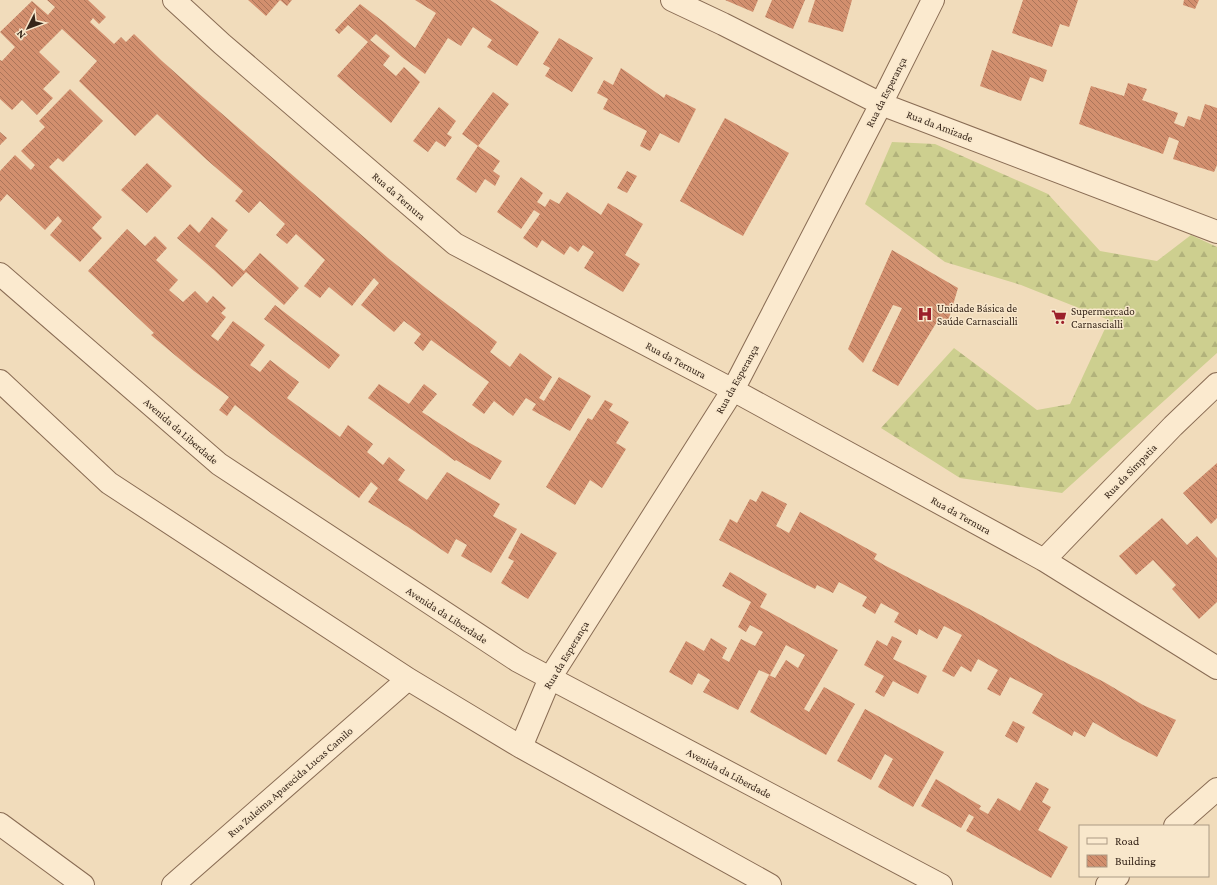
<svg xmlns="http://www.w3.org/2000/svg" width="1217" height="885" viewBox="0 0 1217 885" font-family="'Crimson Pro',serif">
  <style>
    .forest { fill: url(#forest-firs) }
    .building { fill: url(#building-back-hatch) }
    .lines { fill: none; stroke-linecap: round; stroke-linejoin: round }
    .minor-casing { stroke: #896c54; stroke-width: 24 }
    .minor { stroke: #fbeacf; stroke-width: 22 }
    .labels { text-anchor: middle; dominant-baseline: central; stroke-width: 3; stroke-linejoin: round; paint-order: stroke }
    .street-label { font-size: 11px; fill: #37261a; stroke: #f8e7cb }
    .poi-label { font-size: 11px; fill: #37261a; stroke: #f8e7cb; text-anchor: start }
  </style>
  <defs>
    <pattern id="forest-firs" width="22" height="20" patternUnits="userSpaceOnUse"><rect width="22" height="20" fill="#cdcf8f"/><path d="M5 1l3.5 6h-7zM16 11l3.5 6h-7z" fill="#b1b27b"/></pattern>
    <pattern id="building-back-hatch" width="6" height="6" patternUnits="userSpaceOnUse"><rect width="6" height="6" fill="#d28f6e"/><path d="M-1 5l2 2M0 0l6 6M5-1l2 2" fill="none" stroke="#ab755a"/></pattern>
  </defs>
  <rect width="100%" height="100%" fill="#f1dcbb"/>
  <!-- forest -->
  <path class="forest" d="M 892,142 L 935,144 L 1048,194 L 1100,251 L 1157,261 L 1191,235 L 1217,247 L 1217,353 L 1062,493 L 960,478 L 881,428 L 954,348 L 1037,410 L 1070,404 L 1109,320 L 1021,285 L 945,262 L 865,204 Z"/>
  <!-- building -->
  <path class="building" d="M 47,0 L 88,0 L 106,17 L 99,24 L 93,18 L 90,22 L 114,44 L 121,37 L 126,42 L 134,34 L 162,61 L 198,93 L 388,258 L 428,290 L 497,342 L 490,352 L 510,367 L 520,353 L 552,377 L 539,398 L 544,401 L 559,377 L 591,396 L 570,431 L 532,410 L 536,404 L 526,398 L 513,416 L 494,401 L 484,414 L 472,405 L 489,382 L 431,340 L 423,351 L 414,343 L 421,334 L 404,321 L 394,332 L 361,305 L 379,283 L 374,278 L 352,306 L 329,287 L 320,298 L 304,286 L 325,260 L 296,234 L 287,244 L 276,235 L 285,224 L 260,201 L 249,213 L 235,201 L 243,191 L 207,160 L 157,114 L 135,136 L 79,81 L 97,61 L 62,29 L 39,52 L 60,72 L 43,89 L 53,98 L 37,115 L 22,100 L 12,110 L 0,99 L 0,60 L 2,61 L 15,47 L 0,32 L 32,1 L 48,15 L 55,7 Z
    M 248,0 L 292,0 L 287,6 L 280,0 L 266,16 Z
    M 415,0 L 490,0 L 539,32 L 517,66 L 487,47 L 492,40 L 473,27 L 461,46 L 448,38 L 425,74 L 402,57 L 376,34 L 370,40 L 390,56 L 383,65 L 396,76 L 404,67 L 420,82 L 391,123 L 337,76 L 368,42 L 348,25 L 339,34 L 335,30 L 360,4 L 385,23 L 415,48 L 436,13 Z
    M 725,0 L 758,0 L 753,12 Z
    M 772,0 L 805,0 L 793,29 L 765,17 Z
    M 815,0 L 852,0 L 843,32 L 808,22 Z
    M 1023,0 L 1078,0 L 1069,27 L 1060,24 L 1052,47 L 1012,33 Z
    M 1184,0 L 1199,0 L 1195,9 L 1183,5 Z
    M 559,38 L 593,58 L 572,92 L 545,76 L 550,68 L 543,64 Z
    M 992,50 L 1047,70 L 1043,82 L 1030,77 L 1021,101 L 980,86 Z
    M 621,68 L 664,98 L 666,94 L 696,109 L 679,143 L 660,133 L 650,151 L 640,146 L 647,131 L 603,109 L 608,99 L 597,93 L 604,80 L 613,85 Z
    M 1128,83 L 1147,89 L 1142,100 L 1178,113 L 1174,123 L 1184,127 L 1188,116 L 1200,120 L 1205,104 L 1217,108 L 1217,165 L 1214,172 L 1173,159 L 1179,141 L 1169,137 L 1163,154 L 1079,124 L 1091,86 L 1124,96 Z
    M 70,89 L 103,121 L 63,162 L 58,158 L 49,167 L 102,217 L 92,228 L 102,238 L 80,262 L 50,235 L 62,221 L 58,216 L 45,230 L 7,194 L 0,202 L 0,171 L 15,155 L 31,170 L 35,165 L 21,151 L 45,127 L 39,121 Z
    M 493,92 L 509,104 L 478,146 L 462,134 Z
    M 439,107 L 456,121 L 447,134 L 452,137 L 445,147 L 436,141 L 428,152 L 413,141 Z
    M 725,118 L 789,153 L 743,236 L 680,201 Z
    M 0,132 L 7,138 L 0,145 Z
    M 478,146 L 500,161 L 493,171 L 500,176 L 495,186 L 485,179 L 476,193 L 456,179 Z
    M 147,163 L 172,186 L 147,213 L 121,190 Z
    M 627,171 L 637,176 L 627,193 L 617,188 Z
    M 521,177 L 543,193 L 537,202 L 545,207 L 550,199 L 559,204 L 567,192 L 601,215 L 608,203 L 643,224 L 625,255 L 640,264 L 623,292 L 584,268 L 594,252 L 583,245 L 578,252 L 570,246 L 564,255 L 542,240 L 537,248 L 523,238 L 540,214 L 534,210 L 521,229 L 497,212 Z
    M 212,217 L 228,230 L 215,246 L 244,271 L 260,253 L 299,288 L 284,305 L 246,272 L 232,287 L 214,270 L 177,238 L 190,224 L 199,233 Z
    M 127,229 L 145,246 L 155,236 L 167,248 L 156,260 L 178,280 L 169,290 L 183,302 L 195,291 L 207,303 L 213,296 L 226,308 L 221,313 L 226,317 L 211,336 L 218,341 L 233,321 L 265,345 L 250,365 L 260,372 L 270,360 L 299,382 L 287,398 L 340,437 L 348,425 L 373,444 L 367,452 L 383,465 L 389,457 L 405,470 L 398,480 L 427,500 L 447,472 L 500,504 L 493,516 L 517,529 L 491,573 L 461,556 L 467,545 L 456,539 L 448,554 L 408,527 L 368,502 L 378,488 L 371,482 L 359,498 L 277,438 L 235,405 L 227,416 L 219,410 L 229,397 L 194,371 L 151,335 L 154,333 L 88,271 Z
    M 892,250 L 958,288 L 947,325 L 938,320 L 898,386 L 872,371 L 902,308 L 893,305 L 863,363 L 848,349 Z
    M 275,305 L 340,355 L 329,369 L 264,319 Z
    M 379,384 L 409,404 L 424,384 L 437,394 L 422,412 L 468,442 L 502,461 L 490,480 L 456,460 L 455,461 L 368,398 Z
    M 605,400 L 613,404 L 609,410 L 629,422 L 616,443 L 626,449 L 602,488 L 590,480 L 575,505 L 546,487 L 588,418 L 592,420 Z
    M 1217,463 L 1217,518 L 1211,524 L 1183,493 Z
    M 762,491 L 787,504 L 776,526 L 789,533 L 800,512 L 877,554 L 874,559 L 884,565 L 975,612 L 1061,660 L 1104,682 L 1143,705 L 1176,720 L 1157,757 L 1122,739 L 1093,722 L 1085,737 L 1074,731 L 1072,736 L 1032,713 L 1043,694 L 1010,677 L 1000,696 L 987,689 L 998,670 L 978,659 L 971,672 L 961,666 L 954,677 L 942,671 L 962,635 L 944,626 L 937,639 L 919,629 L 917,635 L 894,622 L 899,613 L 881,603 L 875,614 L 862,606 L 867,597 L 839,582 L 833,593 L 817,585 L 815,589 L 719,540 L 730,519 L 737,523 L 750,499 L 756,502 Z
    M 1162,518 L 1187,545 L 1197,536 L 1217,558 L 1217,602 L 1199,619 L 1172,589 L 1176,585 L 1153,560 L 1136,575 L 1119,556 Z
    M 521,533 L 557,553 L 528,599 L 501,583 L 514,561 L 508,558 Z
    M 730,572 L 767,594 L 760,607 L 838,650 L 804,709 L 809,712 L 824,687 L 855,704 L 826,755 L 750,712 L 769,675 L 775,678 L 786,660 L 798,668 L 805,655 L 786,645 L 770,675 L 759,670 L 738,710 L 703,692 L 710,680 L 698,673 L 692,685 L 669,672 L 686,641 L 704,651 L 711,638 L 727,648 L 722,658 L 729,662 L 741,639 L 755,646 L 763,632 L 750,625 L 746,632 L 738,627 L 751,602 L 722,586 Z
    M 892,636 L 902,641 L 893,659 L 927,676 L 918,694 L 893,681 L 884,697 L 875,692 L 884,676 L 864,665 L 877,640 L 887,646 Z
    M 865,709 L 944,752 L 913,807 L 878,787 L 893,759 L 885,754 L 871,780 L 837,761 Z
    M 1013,721 L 1025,727 L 1017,743 L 1005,736 Z
    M 936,779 L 981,806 L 979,809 L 988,814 L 998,798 L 1020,811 L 1036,782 L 1049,789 L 1042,802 L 1051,807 L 1038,830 L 1068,847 L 1051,878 L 966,831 L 974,817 L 969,814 L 961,828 L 921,806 Z"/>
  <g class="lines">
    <!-- minor casing -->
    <g class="minor-casing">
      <path id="minor" d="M 174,0 L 222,44 L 455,244 L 733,390 L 1044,560 L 1217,668
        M 672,0 L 723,24 L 881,104 L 1217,232
        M 0,274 L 219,464 L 518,661 L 941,885
        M 0,381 L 109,483 L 408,679 L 521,747 L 770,885
        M 1044,560 L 1173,426 L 1217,384
        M 521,747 L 550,678 L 733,390 L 881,104 L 933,0
        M 0,824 L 83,885
        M 1175,826 L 1217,789
        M 173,885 L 408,679
        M 1107,885 L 1118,876"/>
    </g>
    <!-- minor -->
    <use href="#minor" class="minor"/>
  </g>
  <!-- icons -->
  <defs>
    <g id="hospital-bare" transform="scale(1.2)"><path d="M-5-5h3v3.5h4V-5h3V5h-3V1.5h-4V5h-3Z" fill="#9c202b" stroke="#f8e7cb" stroke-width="2.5" paint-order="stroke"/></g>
    <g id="supermarket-bare" transform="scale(1.2)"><path d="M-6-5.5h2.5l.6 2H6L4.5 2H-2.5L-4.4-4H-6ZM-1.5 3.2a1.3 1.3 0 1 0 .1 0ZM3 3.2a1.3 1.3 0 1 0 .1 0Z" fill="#9c202b" stroke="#f8e7cb" stroke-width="2.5" paint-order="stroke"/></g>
  </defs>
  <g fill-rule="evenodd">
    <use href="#hospital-bare" x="925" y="314"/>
    <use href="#supermarket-bare" x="1059" y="317"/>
  </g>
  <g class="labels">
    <!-- street labels -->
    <g class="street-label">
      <text transform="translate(886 92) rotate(-63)">Rua da Esperança</text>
      <text transform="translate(940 126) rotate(21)">Rua da Amizade</text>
      <text transform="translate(399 196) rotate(41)">Rua da Ternura</text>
      <text transform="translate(676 360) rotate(28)">Rua da Ternura</text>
      <text transform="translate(737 379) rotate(-61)">Rua da Esperança</text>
      <text transform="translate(181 431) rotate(41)">Avenida da Liberdade</text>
      <text transform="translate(1130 471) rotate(-46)">Rua da Simpatia</text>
      <text transform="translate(961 515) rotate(29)">Rua da Ternura</text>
      <text transform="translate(447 615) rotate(33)">Avenida da Liberdade</text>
      <text transform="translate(566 655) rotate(-59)">Rua da Esperança</text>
      <text transform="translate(729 773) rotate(28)">Avenida da Liberdade</text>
      <text transform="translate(290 782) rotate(-41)">Rua Zuleima Aparecida Lucas Camilo</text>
    </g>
    <!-- poi labels -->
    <g class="poi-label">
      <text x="937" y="308">Unidade Básica de<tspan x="937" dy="13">Saúde Carnascialli</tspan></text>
      <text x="1071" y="311">Supermercado<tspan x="1071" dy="13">Carnascialli</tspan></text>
    </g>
  </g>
  <!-- legend -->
  <rect x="1079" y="825" width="130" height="52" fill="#f8e7cb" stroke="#ab9a84"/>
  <rect x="1087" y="838" width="20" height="6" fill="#fbeacf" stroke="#ab9a84"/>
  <text x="1115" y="845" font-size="12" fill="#37261a">Road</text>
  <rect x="1087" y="855" width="20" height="12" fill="url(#building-back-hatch)" stroke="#ab9a84"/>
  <text x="1115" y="865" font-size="12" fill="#37261a">Building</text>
  <!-- north arrow -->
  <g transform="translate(28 28) rotate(228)" stroke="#f8e7cb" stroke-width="3" paint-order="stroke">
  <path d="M0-3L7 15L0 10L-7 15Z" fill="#37261a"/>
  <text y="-6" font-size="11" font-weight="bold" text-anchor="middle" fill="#37261a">N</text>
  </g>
</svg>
